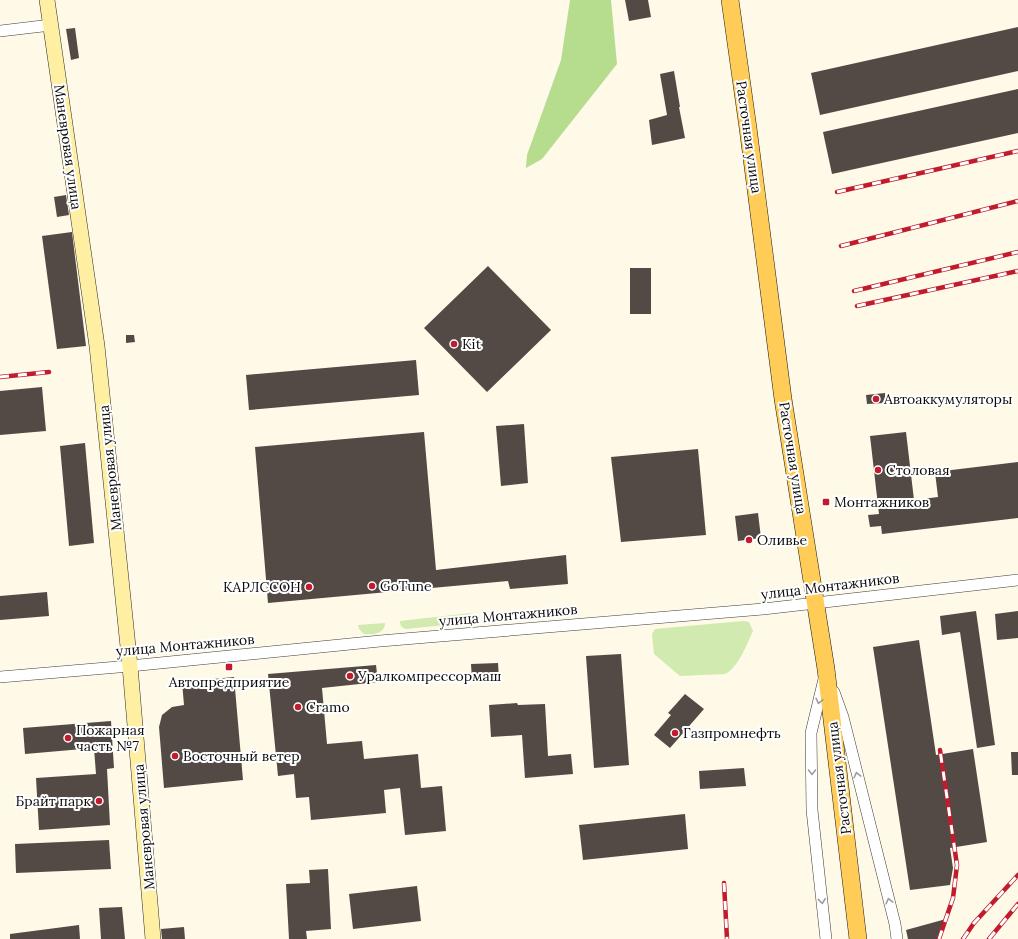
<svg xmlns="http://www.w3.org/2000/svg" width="1018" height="939" viewBox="0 0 1018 939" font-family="Lora,serif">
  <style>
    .green { fill: #d1eaaf }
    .forest { fill: #b6dc8e }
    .building { fill: #534a46 }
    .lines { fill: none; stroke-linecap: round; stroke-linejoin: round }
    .minor-casing { stroke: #3d3d3d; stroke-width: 12 }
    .secondary-casing { stroke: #2c2c2c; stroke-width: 16 }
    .primary-casing { stroke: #1b1b1b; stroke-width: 18 }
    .minor { stroke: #fff; stroke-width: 11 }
    .secondary { stroke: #ffefa2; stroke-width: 15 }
    .primary { stroke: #ffcc57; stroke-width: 17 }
    .rail-casing { stroke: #c01c2d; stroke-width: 4.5 }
    .rail { stroke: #fff; stroke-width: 3; stroke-dasharray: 9; stroke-linecap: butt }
    .oneway { stroke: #9d9d9d }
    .poi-dot { fill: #c01c2d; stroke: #fff; stroke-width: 1.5 }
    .labels { text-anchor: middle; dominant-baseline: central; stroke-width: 4; stroke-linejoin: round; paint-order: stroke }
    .street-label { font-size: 14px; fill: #0a0a0a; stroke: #fff }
    .poi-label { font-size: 14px; fill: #0a0a0a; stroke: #fff; text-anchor: start }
  </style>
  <rect width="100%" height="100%" fill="#fff9e7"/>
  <!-- green -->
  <path class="green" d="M 471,613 L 470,617 L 464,623 L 406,629 C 402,628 400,626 400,621 Z
    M 743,621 L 749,622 L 753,631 C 747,644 738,668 725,674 L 680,676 L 654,654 L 652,634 L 655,629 Z
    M 385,623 C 385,634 373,635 364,634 L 359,629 L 358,625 Z"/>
  <!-- forest -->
  <path class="forest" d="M 570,0 L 611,0 L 617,64 L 542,159 L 526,168 L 527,155 L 561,60 Z"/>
  <!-- building -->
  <path class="building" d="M 625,0 L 648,0 L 651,17 L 629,21 Z
    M 1018,27 L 1018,71 L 820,115 L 811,73 Z
    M 75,28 L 79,58 L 71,60 L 66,29 Z
    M 674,71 L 680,107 L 679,107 L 685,138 L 652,145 L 649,120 L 667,115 L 660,74 Z
    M 1018,89 L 1018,133 L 832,174 L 823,132 Z
    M 66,195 L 69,215 L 57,217 L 54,197 Z
    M 72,232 L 86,346 L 57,349 L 42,236 Z
    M 488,266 L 551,330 L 487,392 L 424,328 Z
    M 630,268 L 651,268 L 651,314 L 630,314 Z
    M 126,335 L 134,335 L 135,342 L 126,343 Z
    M 416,360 L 419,395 L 249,410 L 246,375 Z
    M 42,387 L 46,431 L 0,435 L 0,391 Z
    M 885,393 L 885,403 L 867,404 L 866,395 Z
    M 524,424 L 528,483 L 501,486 L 496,426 Z
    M 424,432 L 436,570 L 566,555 L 568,584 L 510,589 L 508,581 L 268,603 L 255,447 Z
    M 906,432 L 914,500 L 938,497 L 935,472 L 1018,462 L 1018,518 L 882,534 L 881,526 L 870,527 L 868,515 L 879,514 L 870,436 Z
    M 85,443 L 94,543 L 69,546 L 60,446 Z
    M 698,449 L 706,535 L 621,542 L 611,457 Z
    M 758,513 L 761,538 L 738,541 L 735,516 Z
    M 47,592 L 49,616 L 0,620 L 0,596 Z
    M 976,611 L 995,745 L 977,748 L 960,632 L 942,635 L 940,616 Z
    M 1018,611 L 1018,638 L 997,640 L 995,614 Z
    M 919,640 L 936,755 L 973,749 L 987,842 L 950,848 L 953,868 L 950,885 L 910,890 L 873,647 Z
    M 621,654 L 629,765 L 594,768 L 586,656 Z
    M 498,663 L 499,679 L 472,680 L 471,664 Z
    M 376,665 L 378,682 L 322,688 L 327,744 L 362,741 L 364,759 L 418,754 L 421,788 L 442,786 L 446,831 L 405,835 L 400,788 L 384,790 L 386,813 L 311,820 L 309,797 L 296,798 L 294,774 L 278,776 L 268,674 Z
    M 234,677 L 243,780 L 164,788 L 159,727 L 162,715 L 172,707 L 184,705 L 182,682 Z
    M 685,694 L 704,709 L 670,748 L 654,735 L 671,715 L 668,713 Z
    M 517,703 L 518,705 L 545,704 L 548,756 L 571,754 L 573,774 L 525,778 L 522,735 L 491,737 L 489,705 Z
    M 111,721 L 114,768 L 107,769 L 110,825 L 39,830 L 36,778 L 96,774 L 94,748 L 25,754 L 23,728 Z
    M 1011,752 L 1018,752 L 1018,775 L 1012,775 Z
    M 744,768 L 746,786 L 700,789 L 699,771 Z
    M 685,814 L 688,849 L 583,860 L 579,825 Z
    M 109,840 L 111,869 L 16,873 L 15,844 Z
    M 328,869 L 331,929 L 306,931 L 307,939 L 289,939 L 286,884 L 310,883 L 309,870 Z
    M 417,886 L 421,921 L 353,929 L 349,894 Z
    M 122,907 L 125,939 L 101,939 L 99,908 Z
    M 946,919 L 938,939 L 908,939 L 906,930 Z
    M 79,925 L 80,939 L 10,939 L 10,934 Z
    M 184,927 L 185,939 L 162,939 L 161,929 Z"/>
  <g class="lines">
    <!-- minor casing -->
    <g class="minor-casing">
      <path id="minor" d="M 0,31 L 51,25
        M 0,677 L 130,666 L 380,641 L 763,609 L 1018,580
        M 824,679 L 811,733 L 812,810 L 826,939
        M 834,692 L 843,717 L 895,924 L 897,939"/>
    </g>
    <!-- secondary casing -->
    <g class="secondary-casing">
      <path id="secondary" d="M 47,0 L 97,346 L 130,666 L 153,939"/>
    </g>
    <!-- primary casing -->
    <g class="primary-casing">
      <path id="primary" d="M 730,0 L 748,128 L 783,399 L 826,669 L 858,939"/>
    </g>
    <!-- minor -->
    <use href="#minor" class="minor"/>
    <!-- secondary -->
    <use href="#secondary" class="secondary"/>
    <!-- primary -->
    <use href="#primary" class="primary"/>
    <!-- rail casing -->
    <g class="rail-casing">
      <path id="rail" d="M 837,192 L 1018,151
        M 841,246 L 1018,201
        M 854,291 L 1018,252
        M 857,306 L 1018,271
        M 0,377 L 49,372
        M 724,883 L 727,939
        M 939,939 L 953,898 L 957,865 L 940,750
        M 963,939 L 974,923 L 1018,875
        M 989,939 L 1018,904"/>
    </g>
    <!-- rail -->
    <use href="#rail" class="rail"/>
  </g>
  <!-- one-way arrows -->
  <defs><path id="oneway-chevron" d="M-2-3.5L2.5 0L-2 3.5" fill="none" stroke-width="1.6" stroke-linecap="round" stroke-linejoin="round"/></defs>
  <g class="oneway">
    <use href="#oneway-chevron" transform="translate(819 701) rotate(103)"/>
    <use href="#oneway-chevron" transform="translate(812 772) rotate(90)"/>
    <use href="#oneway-chevron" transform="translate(857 775) rotate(-104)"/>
    <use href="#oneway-chevron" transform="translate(822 901) rotate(84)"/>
    <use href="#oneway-chevron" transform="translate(889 901) rotate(-104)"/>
  </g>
  <!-- markers -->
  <g class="poi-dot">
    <circle cx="454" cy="344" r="4"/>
    <circle cx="876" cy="399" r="4"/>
    <circle cx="878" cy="470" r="4"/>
    <rect x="822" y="498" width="8" height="8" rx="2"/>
    <circle cx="749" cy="540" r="4"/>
    <circle cx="372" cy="586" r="4"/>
    <circle cx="309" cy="587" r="4"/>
    <rect x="225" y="663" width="8" height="8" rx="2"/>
    <circle cx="350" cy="676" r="4"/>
    <circle cx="298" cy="707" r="4"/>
    <circle cx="675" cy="733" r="4"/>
    <circle cx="68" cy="738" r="4"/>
    <circle cx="175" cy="756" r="4"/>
    <circle cx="99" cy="801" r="4"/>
  </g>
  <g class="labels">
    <!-- street labels -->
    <g class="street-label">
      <text transform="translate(749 137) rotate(82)">Расточная улица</text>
      <text transform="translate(68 147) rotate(82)">Маневровая улица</text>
      <text transform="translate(793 458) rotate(81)">Расточная улица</text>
      <text transform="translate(110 468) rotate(-96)">Маневровая улица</text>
      <text transform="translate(830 586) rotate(-7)">улица Монтажников</text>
      <text transform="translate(508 615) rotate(-5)">улица Монтажников</text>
      <text transform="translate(185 645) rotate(-5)">улица Монтажников</text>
      <text transform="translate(839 778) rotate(-97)">Расточная улица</text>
      <text transform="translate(144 827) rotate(-95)">Маневровая улица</text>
    </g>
    <!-- poi labels -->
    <g class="poi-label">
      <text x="462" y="344">Kit</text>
      <text x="884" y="399">Автоаккумуляторы</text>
      <text x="886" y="470">Столовая</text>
      <text x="834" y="502">Монтажников</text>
      <text x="757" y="540">Оливье</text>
      <text x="380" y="586">GoTune</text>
      <text x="301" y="587" text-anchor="end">КАРЛССОН</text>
      <text x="358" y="676">Уралкомпрессормаш</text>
      <text x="229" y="682" text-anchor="middle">Автопредприятие</text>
      <text x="306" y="707">Cramo</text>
      <text x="76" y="730">Пожарная<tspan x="76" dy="16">часть №7</tspan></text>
      <text x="683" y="733">Газпромнефть</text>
      <text x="183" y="756">Восточный ветер</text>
      <text x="91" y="801" text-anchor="end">Брайт парк</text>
    </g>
  </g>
</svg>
